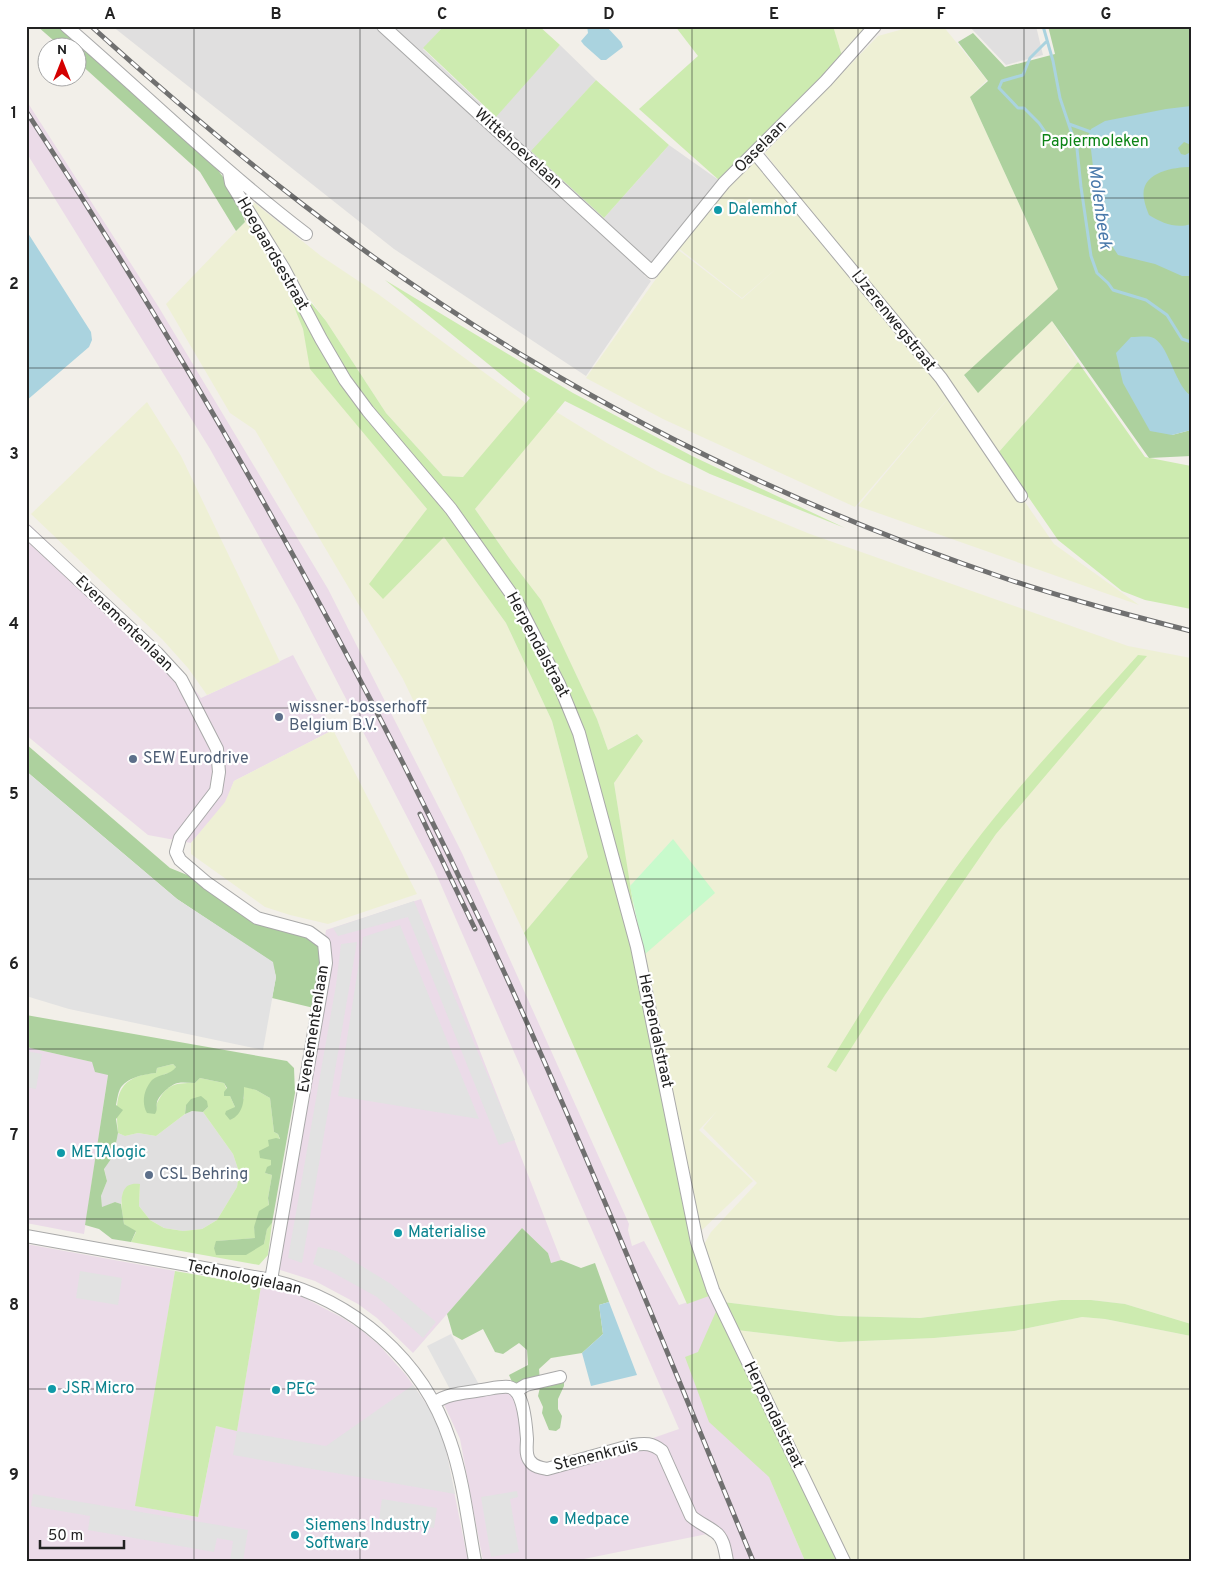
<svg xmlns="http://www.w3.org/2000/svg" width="1217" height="1587" viewBox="0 0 1217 1587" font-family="Overpass,sans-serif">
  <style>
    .residential { fill: #e0dfdf }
    .industrial { fill: #ebdbe8 }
    .farmland { fill: #eef0d5 }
    .grass { fill: #cdebb0 }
    .forest { fill: #add19e }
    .park { fill: #c8facc }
    .parking { fill: #e2e2e2 }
    .water { fill: #aad3df }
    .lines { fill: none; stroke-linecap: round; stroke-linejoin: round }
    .stream { stroke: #aad3df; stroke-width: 3 }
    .street-casing { stroke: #a9a9a9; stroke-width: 14 }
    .street { stroke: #fff; stroke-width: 12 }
    .rail-casing { stroke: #707070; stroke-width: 5 }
    .rail { stroke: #fff; stroke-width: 3; stroke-dasharray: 9; stroke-linecap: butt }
    .grid { fill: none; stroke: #222; stroke-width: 1; stroke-opacity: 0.55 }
    .culture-dot { fill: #0f9aa8; stroke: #fff; stroke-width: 2 }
    .service-dot { fill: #5c6f8a; stroke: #fff; stroke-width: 2 }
    .labels { text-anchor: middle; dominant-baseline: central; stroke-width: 4.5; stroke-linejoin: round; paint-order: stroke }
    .park-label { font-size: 16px; fill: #0c8416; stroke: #fff }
    .street-label { font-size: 16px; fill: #222; stroke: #fff }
    .culture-label { font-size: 16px; fill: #0d838f; stroke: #fff; text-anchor: start }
    .service-label { font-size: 16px; fill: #4e5e75; stroke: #fff; text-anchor: start }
    .water-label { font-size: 18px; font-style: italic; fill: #4a7aab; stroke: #fff }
    .neatline { fill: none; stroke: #222; stroke-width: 2 }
    .grid-label { font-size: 16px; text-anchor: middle; font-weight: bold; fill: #222 }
  </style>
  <rect width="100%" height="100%" fill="#f2efe9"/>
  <!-- residential -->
  <path class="residential" d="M 112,26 L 444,26 L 423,49 L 495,117 L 560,45 L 596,80 L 532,151 L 604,218 L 669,145 L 720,181 L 644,275 L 651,281 L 586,376 L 394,249 Z
    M 969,26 L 1036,26 L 1043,55 L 1006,65 Z
    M 192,1111 L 203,1112 L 233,1154 L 239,1172 L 237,1187 L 217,1220 L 202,1229 L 183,1231 L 164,1228 L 150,1220 L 139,1206 L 140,1185 L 123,1192 L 121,1204 L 115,1202 L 102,1208 L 101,1196 L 107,1181 L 104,1168 L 109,1149 L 115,1148 L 118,1133 L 125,1136 L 138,1133 L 156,1136 L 185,1114 Z"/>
  <!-- industrial -->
  <path class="industrial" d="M 26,100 L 158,306 L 328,589 L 462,853 L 629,1224 L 628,1230 L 632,1246 L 644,1241 L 679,1305 L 709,1295 L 718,1308 L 768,1474 L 805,1561 L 735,1561 L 722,1531 L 574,1561 L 483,1561 L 460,1439 L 441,1398 L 511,1388 L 536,1467 L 633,1445 L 679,1429 L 434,869 L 298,606 L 210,449 L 26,152 Z
    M 26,521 L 173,661 L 201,698 L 293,655 L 333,730 L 234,781 L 226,802 L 191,843 L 148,835 L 26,735 Z
    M 421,899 L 561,1260 L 551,1263 L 548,1253 L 522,1228 L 413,1353 L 377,1318 L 358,1304 L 315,1281 L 274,1268 L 326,930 Z
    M 26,1047 L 92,1062 L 108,1074 L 84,1234 L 26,1223 Z
    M 26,1244 L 175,1271 L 136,1506 L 198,1517 L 216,1426 L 237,1430 L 261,1286 L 295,1293 L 341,1317 L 360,1329 L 379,1345 L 406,1375 L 428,1407 L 445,1446 L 468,1561 L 26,1561 Z"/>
  <!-- farmland -->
  <path class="farmland" d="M 833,26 L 873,26 L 843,59 Z
    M 914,26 L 943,26 L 987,80 L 970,97 L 1058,289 L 964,376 L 978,392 L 1052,321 L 1078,362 L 998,453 L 955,390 L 855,507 L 663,419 L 586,378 L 677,249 L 742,299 L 777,268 L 742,298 L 677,247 L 726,185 L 756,155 L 828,234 L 765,153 L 878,36 Z
    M 242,193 L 321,256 L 378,294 L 527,404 L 463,477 L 443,476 L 386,413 L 326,321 L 269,244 L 303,329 L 311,369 L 427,509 L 383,598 L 444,536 L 506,623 L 552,721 L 588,857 L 524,933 L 403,679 L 255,430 L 230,413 L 166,304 L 245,222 Z
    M 951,395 L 1054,544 L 1139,605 L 858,506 Z
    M 147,402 L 181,456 L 280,662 L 207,695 L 188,668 L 162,639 L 31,514 Z
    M 555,411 L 607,443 L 661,473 L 810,534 L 1128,646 L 1191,658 L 1191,1324 L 1125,1304 L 1091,1300 L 1061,1300 L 920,1318 L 839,1316 L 723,1302 L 702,1248 L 711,1232 L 757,1183 L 703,1128 L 717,1111 L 699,1130 L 753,1181 L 701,1231 L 644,955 L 673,839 L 630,886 L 614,783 L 636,734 L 608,750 L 597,719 L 540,599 L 512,562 L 475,509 Z
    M 333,730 L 417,894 L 328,924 L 290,915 L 265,907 L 191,854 L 191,843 L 225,802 L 234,781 Z
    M 1082,1317 L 1105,1319 L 1191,1336 L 1191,1561 L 849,1561 L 737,1330 L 839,1342 L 934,1338 L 1014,1331 Z"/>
  <!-- grass -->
  <path class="grass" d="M 444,26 L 539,26 L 560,45 L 496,117 L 423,48 Z
    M 675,26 L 833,26 L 843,59 L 720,181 L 639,109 L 698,56 Z
    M 596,80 L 669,145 L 604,218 L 531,151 Z
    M 268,242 L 284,269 L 326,321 L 386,413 L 443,476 L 463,477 L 530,398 L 385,280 L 573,393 L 692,456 L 845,528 L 710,474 L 565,401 L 475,509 L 512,562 L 541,600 L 597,719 L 608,750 L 637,734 L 643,741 L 614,783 L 634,909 L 709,1296 L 687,1304 L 524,933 L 588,857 L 552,721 L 506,623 L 444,537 L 383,599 L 369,584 L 427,509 L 310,369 L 303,329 Z
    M 1078,362 L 1145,457 L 1191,466 L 1191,609 L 1145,600 L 1122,591 L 1058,540 L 998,453 Z
    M 1138,655 L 1147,656 L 996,834 L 885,995 L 836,1072 L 827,1067 C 873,993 918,918 970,849 C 1021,781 1081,719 1138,655 Z
    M 173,1064 L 176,1067 L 173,1072 L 165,1074 L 153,1080 L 157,1111 L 157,1103 C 167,1084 174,1083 195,1083 L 200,1078 L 224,1083 L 235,1107 L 230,1120 L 244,1098 L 243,1086 L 256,1090 L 270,1098 L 274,1132 L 278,1134 L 280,1140 L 278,1140 L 271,1160 L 271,1165 L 265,1173 L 272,1175 L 268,1198 L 269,1206 L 254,1227 L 256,1238 L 217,1241 L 214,1248 L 264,1244 L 267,1228 L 272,1223 L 268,1255 L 259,1265 L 131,1242 L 136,1232 L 124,1224 C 122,1210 115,1180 140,1184 L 139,1206 L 150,1220 L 164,1228 L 183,1231 L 202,1229 L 217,1220 L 237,1187 L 239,1172 L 233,1154 L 203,1112 L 208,1107 L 186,1105 L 185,1114 L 156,1136 L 138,1133 L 125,1136 L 118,1133 C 115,1099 115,1076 156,1073 L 157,1068 Z
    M 175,1271 L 261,1286 L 237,1431 L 216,1426 L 198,1517 L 135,1506 Z
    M 1061,1300 L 1091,1300 L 1125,1304 L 1191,1324 L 1191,1336 L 1105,1319 L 1082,1317 L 1014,1331 L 934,1338 L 839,1342 L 737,1330 L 723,1302 L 839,1316 L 920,1318 Z
    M 718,1307 L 840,1561 L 805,1561 L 769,1477 L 709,1422 L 685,1357 L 698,1352 Z"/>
  <!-- forest -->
  <path class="forest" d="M 37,26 L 60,26 L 137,92 L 215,166 L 237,196 L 245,222 L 236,231 L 200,172 L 78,62 L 78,48 L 61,47 Z
    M 1048,26 L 1191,26 L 1191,396 L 1183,391 L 1177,378 L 1172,435 L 1191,430 L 1191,456 L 1149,458 L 1052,321 L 978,393 L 964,375 L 1058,289 L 970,97 L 988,81 L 958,42 L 973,33 L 1005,67 L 1055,54 Z
    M 26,744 L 170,868 L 207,883 L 257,918 L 324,943 L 318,1009 L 272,998 L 276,977 L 272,962 L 177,899 L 26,771 Z
    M 26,1015 L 287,1061 L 294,1068 L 295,1093 L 272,1223 L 267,1229 L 264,1244 L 246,1255 L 216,1255 L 214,1248 L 216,1241 L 255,1238 L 254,1227 L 259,1211 L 269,1205 L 268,1198 L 272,1175 L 265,1173 L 267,1167 L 271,1165 L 271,1160 L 260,1158 L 259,1151 L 269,1146 L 268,1140 L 276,1138 L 280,1139 L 278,1134 L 274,1132 L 270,1098 L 256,1090 L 244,1087 C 244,1100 244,1114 230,1120 L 225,1114 L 226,1111 L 235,1107 L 230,1096 L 224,1096 L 224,1092 L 227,1088 L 224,1083 L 200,1078 L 195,1083 C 189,1083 183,1082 178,1083 C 171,1084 159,1095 157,1102 C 156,1107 158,1109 155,1114 L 147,1113 C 141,1103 144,1089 152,1080 C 159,1074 171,1075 176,1067 L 173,1064 L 157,1068 L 156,1073 C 144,1074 126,1078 120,1089 C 118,1093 117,1100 116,1105 L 123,1110 L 116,1119 L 118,1133 L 115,1148 L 109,1149 L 111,1159 L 104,1169 L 107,1181 L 101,1196 L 102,1207 L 115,1202 L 121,1204 L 124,1224 L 136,1231 L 131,1242 L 112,1239 L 99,1229 L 85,1225 L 108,1075 L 95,1072 L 92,1062 L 26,1047 Z
    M 201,1096 L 207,1101 L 208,1107 L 203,1112 L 192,1111 L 185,1114 L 186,1105 L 191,1099 Z
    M 522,1228 L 548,1253 L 551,1263 L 561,1260 L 581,1268 L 595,1263 L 609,1302 L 599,1305 L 603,1334 L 582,1353 L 551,1358 L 539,1369 L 540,1381 L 516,1391 L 509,1375 L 528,1365 L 527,1350 L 519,1343 L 503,1354 L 495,1352 L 483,1329 L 462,1340 L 453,1335 L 447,1314 Z
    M 559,1378 L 564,1382 L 564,1386 L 558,1399 L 558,1409 L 562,1416 L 560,1428 L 556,1431 L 549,1430 L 542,1413 L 543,1407 L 538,1396 L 541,1383 Z"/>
  <!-- park -->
  <path class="park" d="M 673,839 L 715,893 L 644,955 L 630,886 Z"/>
  <!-- parking -->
  <path class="parking" d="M 26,771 L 177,899 L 273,962 L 276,977 L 263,1050 L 69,1009 L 26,996 Z
    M 414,901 L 515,1140 L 499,1145 L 408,917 L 338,936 L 333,928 Z
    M 400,925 L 479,1119 L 338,1096 L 363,937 Z
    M 357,942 L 302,1263 L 288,1258 L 336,985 L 341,944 Z
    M 26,1051 L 42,1054 L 36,1089 L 26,1087 Z
    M 318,1247 L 337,1251 L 391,1284 L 436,1322 L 423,1338 L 377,1297 L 330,1271 L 313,1264 Z
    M 80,1271 L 122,1278 L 118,1305 L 76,1298 Z
    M 451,1334 L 482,1390 L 453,1395 L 427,1346 Z
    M 413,1385 L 428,1407 L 438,1427 L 445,1446 L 455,1494 L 233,1455 L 237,1431 L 326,1446 Z
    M 517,1491 L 518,1497 L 510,1499 L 519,1552 L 491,1557 L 481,1497 Z
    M 33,1494 L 248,1530 L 243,1561 L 230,1561 L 233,1541 L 217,1538 L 214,1552 L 88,1530 L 90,1516 L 31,1506 Z
    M 382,1499 L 437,1508 L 434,1528 L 379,1519 Z"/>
  <!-- water -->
  <path class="water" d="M 587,26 L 606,26 L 621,42 L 623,47 L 606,60 L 601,60 L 584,45 L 581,41 L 588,33 Z
    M 1191,106 L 1191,145 L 1184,142 L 1178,148 L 1181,154 L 1185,155 L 1191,152 L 1191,167 C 1172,167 1139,173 1144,199 C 1145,205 1147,210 1149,215 C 1162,223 1176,229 1191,224 L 1191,276 L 1182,276 L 1155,264 L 1118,255 C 1095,222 1095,173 1089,135 L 1091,129 L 1105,121 L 1166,109 Z
    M 26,230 L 91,332 L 92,340 L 89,347 L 26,401 Z
    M 1131,337 C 1137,337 1145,336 1151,337 C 1169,342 1173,383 1191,396 L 1191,430 L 1172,435 L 1150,431 L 1123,383 L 1116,353 Z
    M 609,1302 L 637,1375 L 591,1386 L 582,1353 L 603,1334 L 599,1305 Z"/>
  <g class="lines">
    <!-- stream -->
    <path class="stream" d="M 1043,26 L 1053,61 L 1060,98 L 1077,149 L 1081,187 L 1091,256 L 1097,273 L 1108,283 L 1113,290 L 1146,300 L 1167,315 L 1182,339 L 1191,342
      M 1046,42 L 1030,58 L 1023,75 L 1002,81 L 999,88 L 1018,108 L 1024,108 L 1039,123 L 1048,136 L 1064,138 L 1074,144
      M 1069,124 L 1091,132"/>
    <!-- street casing -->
    <g class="street-casing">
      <path id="street" d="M 66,26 C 146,95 221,169 306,234
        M 383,26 L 652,272 L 724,183 L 826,81 L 875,26
        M 755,153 L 941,378 L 1021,496
        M 229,172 L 231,183 L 284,269 L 321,339 L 345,380 L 368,411 L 451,509 L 517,602 L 559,684 L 579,733 L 637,947 L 697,1242 L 713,1290 L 844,1561
        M 26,531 L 157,653 L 181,679 L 217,749 L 219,772 L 216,791 L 180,838 L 176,852 L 180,860 L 207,883 L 257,918 L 309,932 L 324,943 L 326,963 L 271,1280
        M 26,1236 L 271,1280 C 353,1300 423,1359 450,1441 C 463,1478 468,1523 475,1561
        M 516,1391 L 526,1385 L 560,1377
        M 434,1403 C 448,1393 465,1393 482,1390 C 490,1389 500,1386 509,1387 C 524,1390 526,1426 527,1439 C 527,1446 525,1455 530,1461 C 534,1467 541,1468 547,1469 L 633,1445 C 645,1443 652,1443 662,1451 L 691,1516 C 699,1523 707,1526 715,1532 C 724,1538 725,1551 727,1561"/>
    </g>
    <!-- street -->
    <use href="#street" class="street"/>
    <!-- rail casing -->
    <g class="rail-casing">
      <path id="rail" d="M 91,26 C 228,150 373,267 532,361 C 682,451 841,523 1007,579 C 1067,599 1129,615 1191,631
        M 26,111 C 199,375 353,651 488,937 C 583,1142 667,1352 753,1561
        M 420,814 L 475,929"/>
    </g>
    <!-- rail -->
    <use href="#rail" class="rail"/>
  </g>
  <!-- grid -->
  <path class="grid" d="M 194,26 L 194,1561M 360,26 L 360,1561M 526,26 L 526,1561M 692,26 L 692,1561M 858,26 L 858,1561M 1024,26 L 1024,1561M 26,198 L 1191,198M 26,368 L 1191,368M 26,538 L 1191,538M 26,708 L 1191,708M 26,879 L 1191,879M 26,1049 L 1191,1049M 26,1219 L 1191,1219M 26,1389 L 1191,1389"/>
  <!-- markers -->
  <g class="culture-dot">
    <circle cx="718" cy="210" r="5"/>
    <circle cx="61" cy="1153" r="5"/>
    <circle cx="398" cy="1233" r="5"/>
    <circle cx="52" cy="1389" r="5"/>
    <circle cx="276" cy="1390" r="5"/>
    <circle cx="554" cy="1520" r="5"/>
    <circle cx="295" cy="1535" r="5"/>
  </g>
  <g class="service-dot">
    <circle cx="279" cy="717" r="5"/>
    <circle cx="133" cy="759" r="5"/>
    <circle cx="149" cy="1175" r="5"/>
  </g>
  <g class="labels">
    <!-- park labels -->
    <g class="park-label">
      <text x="1095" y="142">Papiermoleken</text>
    </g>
    <!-- street labels -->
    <g class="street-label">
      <text transform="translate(761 147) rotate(-45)">Oaselaan</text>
      <text transform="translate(518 149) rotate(42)">Wittehoevelaan</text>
      <text transform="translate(272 254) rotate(60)">Hoegaardsestraat</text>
      <text transform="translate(893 321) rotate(51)">IJzerenwegstraat</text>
      <text transform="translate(124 624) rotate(44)">Evenementenlaan</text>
      <text transform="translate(537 645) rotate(62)">Herpendalstraat</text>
      <text transform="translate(314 1029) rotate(-81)">Evenementenlaan</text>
      <text transform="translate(655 1031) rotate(78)">Herpendalstraat</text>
      <text transform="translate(244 1278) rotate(12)">Technologielaan</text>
      <text transform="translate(773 1415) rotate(64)">Herpendalstraat</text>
      <text transform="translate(596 1456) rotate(-14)">Stenenkruis</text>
    </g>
    <!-- culture labels -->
    <g class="culture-label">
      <text x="728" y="210">Dalemhof</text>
      <text x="71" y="1153">METAlogic</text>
      <text x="408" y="1233">Materialise</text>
      <text x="62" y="1389">JSR Micro</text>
      <text x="286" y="1390">PEC</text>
      <text x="564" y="1520">Medpace</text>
      <text x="305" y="1526">Siemens Industry<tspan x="305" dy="18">Software</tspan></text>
    </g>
    <!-- service labels -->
    <g class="service-label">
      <text x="289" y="708">wissner-bosserhoff<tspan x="289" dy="18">Belgium B.V.</tspan></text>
      <text x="143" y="759">SEW Eurodrive</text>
      <text x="159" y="1175">CSL Behring</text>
    </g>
    <!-- water labels -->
    <g class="water-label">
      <text transform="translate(1099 207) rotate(82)">Molenbeek</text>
    </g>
  </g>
  <!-- border -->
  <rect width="1217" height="1587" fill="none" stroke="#ffffff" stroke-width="55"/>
  <!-- north arrow -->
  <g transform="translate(62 62)"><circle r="24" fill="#ffffff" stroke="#a7a7a7"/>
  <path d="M0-4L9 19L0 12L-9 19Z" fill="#d40000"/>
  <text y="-8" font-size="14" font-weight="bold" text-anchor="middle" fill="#222222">N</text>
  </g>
  <!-- scale -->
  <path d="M40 1540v8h84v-8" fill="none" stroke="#222222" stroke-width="2.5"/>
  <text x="48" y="1540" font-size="15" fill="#222222" stroke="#ffffff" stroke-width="4" paint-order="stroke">50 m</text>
  <rect x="28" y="28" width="1162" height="1532" class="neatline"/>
  <g class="grid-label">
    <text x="110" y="19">A</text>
    <text x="276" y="19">B</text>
    <text x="442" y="19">C</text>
    <text x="609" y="19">D</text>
    <text x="774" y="19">E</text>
    <text x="941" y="19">F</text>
    <text x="1106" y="19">G</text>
    <text x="14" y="118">1</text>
    <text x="14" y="289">2</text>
    <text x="14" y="459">3</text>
    <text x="14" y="629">4</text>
    <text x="14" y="799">5</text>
    <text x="14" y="969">6</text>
    <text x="14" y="1140">7</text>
    <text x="14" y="1310">8</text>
    <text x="14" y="1480">9</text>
  </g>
</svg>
